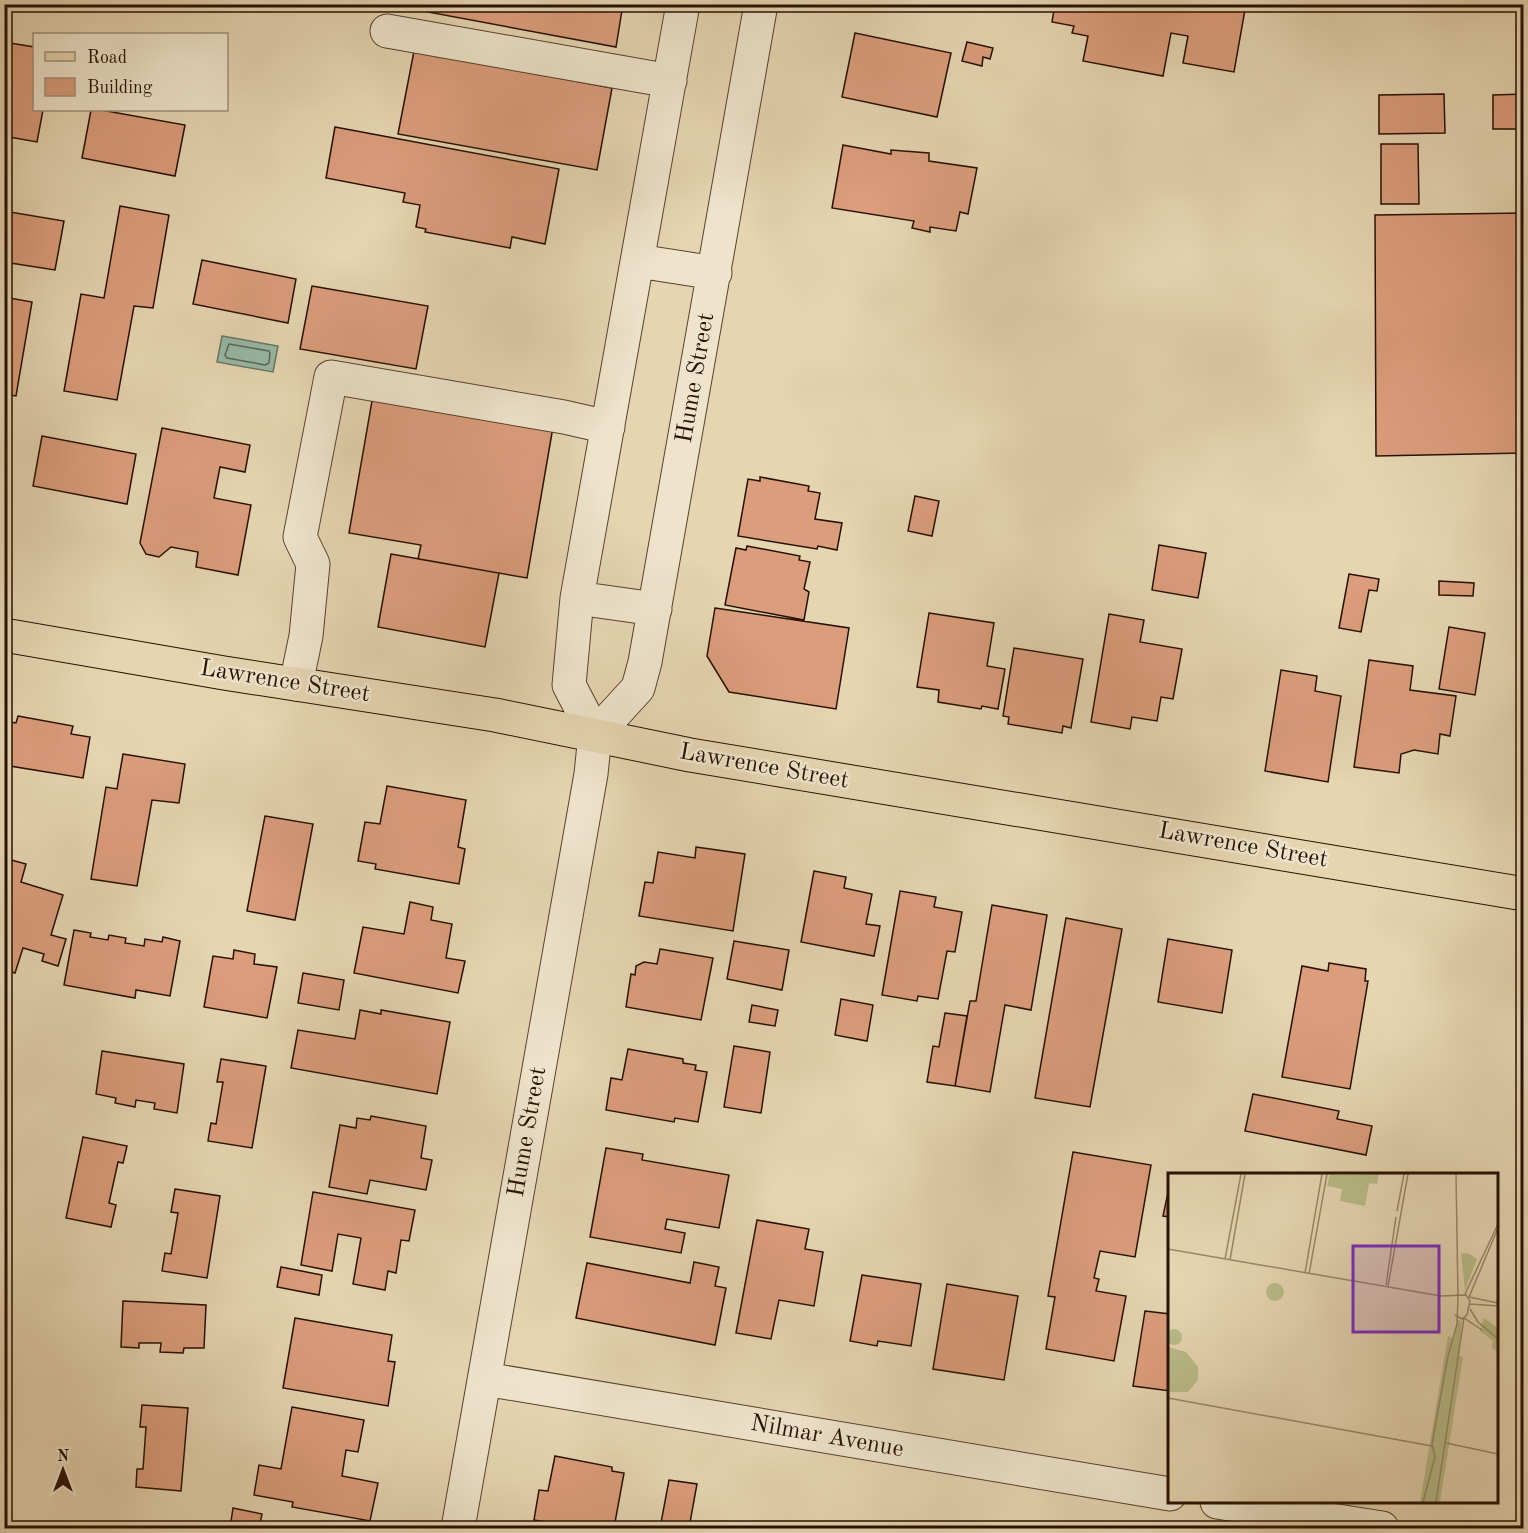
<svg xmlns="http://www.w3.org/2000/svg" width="1528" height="1533" viewBox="0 0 1528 1533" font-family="'Old Standard TT',serif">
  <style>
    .water { fill: #96b9a7; stroke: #6a7664; stroke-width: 1.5 }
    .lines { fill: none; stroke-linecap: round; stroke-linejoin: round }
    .shore { stroke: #5e6554; stroke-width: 1.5 }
    .building { fill: #db9d7c; stroke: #271100; stroke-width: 1.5 }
    .minor-casing { stroke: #56422c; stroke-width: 35 }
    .major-casing { stroke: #271100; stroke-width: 35 }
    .minor { stroke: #eee4cc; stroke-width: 33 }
    .major { stroke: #e5d5b1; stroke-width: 33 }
    .labels { text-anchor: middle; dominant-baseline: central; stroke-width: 5; stroke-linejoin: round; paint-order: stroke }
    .street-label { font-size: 24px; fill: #271100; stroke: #eee4cc }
    .inset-road { fill: none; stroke: #99876a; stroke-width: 1.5 }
    .view { fill: #7b2cbf; fill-opacity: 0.15; stroke: #7b2cbf; stroke-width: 3 }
    .inset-edge { fill: none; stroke: #271100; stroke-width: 3 }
  </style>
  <rect width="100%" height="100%" fill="#e5d5b1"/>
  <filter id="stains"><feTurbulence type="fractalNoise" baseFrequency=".00333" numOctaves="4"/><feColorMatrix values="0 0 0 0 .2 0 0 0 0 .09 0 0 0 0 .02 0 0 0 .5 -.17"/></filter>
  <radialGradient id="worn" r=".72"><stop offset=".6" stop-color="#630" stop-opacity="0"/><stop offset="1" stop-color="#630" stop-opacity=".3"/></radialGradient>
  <!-- water -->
  <path class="water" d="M 222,336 L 278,346 L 273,372 L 217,362 Z"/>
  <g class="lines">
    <!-- shore -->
    <path class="shore" d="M 229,344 L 269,351 L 270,353 L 269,363 L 265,365 L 227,358 L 225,355 Z"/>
  </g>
  <!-- building -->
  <path class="building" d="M 418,4 L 623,4 L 616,47 L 417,10 Z
    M 1055,4 L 1246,4 L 1234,72 L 1183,63 L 1188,36 L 1171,33 L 1163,76 L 1083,61 L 1088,36 L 1072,33 L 1074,26 L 1052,22 Z
    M 855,33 L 951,53 L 937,117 L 842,97 Z
    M 4,42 L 34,47 L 34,110 L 43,110 L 37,142 L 4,136 Z
    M 967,42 L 993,48 L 990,59 L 983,57 L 982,66 L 962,61 Z
    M 414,51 L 612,88 L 597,170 L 398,134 Z
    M 1444,94 L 1445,133 L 1379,134 L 1379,95 Z
    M 1524,94 L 1524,129 L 1493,129 L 1493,95 Z
    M 91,110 L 101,110 L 185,125 L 175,176 L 82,158 Z
    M 335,127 L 559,169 L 545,244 L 512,237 L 510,248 L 425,232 L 426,229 L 416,227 L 420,205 L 403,202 L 405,193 L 326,178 Z
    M 1381,144 L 1418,144 L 1419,204 L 1381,204 Z
    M 843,145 L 891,154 L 891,150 L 929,153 L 929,161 L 977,168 L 968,214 L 960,212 L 956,231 L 930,227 L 930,232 L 912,228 L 914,221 L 832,208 Z
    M 120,206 L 169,215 L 153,308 L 134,306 L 117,400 L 64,391 L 81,294 L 104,298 Z
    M 4,211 L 64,221 L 55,270 L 4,262 Z
    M 1524,213 L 1524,453 L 1376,456 L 1375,215 Z
    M 202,260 L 296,279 L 288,323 L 193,304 Z
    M 312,286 L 428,306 L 416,369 L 300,349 Z
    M 4,297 L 32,302 L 16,396 L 4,394 Z
    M 373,395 L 553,427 L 527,578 L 418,559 L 421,545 L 349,533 Z
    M 162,428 L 250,445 L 245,472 L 220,467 L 214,498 L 251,505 L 238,575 L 196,567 L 198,552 L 171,547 L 159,557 L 146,554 L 140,543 Z
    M 42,436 L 136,454 L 127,504 L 33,486 Z
    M 760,477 L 809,486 L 808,491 L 820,493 L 815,519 L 842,523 L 837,550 L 818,546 L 817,549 L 738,536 L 748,479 L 760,481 Z
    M 915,496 L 939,501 L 932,536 L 908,531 Z
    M 1159,545 L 1206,553 L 1198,598 L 1152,590 Z
    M 747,546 L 800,556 L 799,560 L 810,562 L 804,589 L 809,592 L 804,620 L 725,605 L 736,548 L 746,550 Z
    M 391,554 L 499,573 L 485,647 L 378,627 Z
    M 1349,574 L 1379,579 L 1377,591 L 1369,590 L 1361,632 L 1339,628 Z
    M 1439,581 L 1474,583 L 1473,596 L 1439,595 Z
    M 715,608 L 849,628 L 836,709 L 729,692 L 707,656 Z
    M 929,613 L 994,623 L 987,666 L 1005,669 L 998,709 L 982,706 L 981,709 L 938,702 L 939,690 L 917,687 Z
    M 1109,614 L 1144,620 L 1140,642 L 1182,649 L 1173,699 L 1161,697 L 1157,721 L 1132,717 L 1130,729 L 1091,722 Z
    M 1449,627 L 1485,633 L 1475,695 L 1439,689 Z
    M 1014,648 L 1083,659 L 1071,728 L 1063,726 L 1062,733 L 1008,724 L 1009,717 L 1003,716 Z
    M 1369,660 L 1413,666 L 1410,690 L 1456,696 L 1450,736 L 1440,734 L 1438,754 L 1414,750 L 1401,754 L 1399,773 L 1354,767 Z
    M 1281,670 L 1317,676 L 1315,691 L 1341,696 L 1328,782 L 1265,771 Z
    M 18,716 L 73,726 L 71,734 L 90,737 L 83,778 L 4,765 L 4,721 L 16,723 Z
    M 123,754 L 185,764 L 179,803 L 152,800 L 137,886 L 91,879 L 106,787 L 117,789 Z
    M 387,786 L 466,800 L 458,847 L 465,849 L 459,884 L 375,869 L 376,864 L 358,861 L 365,822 L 380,824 Z
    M 265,816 L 313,824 L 295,920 L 247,911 Z
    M 696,847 L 745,854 L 733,931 L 639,916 L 645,882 L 653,883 L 658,852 L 695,858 Z
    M 4,858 L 26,864 L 21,882 L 63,895 L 51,935 L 66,939 L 58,966 L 42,961 L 44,954 L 23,948 L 15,973 L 4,970 Z
    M 814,871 L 846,877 L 844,888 L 872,894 L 866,924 L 880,926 L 874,956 L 801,942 Z
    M 900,891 L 936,897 L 934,907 L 962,912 L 955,952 L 947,951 L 938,999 L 918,996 L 917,1001 L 882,995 Z
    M 410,902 L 433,907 L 431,920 L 452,924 L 446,958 L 465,961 L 458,993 L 354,973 L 363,927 L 404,934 Z
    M 992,905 L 1047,915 L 1031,1010 L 1005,1005 L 990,1092 L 955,1086 L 970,1001 L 976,1001 Z
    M 1066,918 L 1122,929 L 1090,1107 L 1035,1098 Z
    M 74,930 L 91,933 L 90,937 L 108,940 L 109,935 L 126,938 L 125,943 L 144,946 L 145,939 L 162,942 L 163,937 L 180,941 L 170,996 L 136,990 L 135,998 L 64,985 Z
    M 1168,939 L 1232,950 L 1222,1013 L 1158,1002 Z
    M 734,941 L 789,950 L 782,990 L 727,979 Z
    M 660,949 L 713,958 L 701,1020 L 626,1007 L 631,974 L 635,975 L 636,966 L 644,962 L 657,964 Z
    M 234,950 L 255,954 L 254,964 L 277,967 L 267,1018 L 204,1007 L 213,956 L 233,959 Z
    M 1329,963 L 1366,969 L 1365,981 L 1368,981 L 1350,1089 L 1282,1077 L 1302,966 L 1328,971 Z
    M 303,973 L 344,980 L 339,1010 L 298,1003 Z
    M 841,999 L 873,1005 L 867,1041 L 835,1035 Z
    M 752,1005 L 778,1010 L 775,1026 L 749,1022 Z
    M 360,1010 L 381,1014 L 381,1010 L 450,1022 L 437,1094 L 291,1068 L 298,1030 L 355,1039 Z
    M 945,1013 L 967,1016 L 955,1086 L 927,1082 L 933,1046 L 939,1047 Z
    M 734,1046 L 770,1052 L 761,1113 L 724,1107 Z
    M 628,1049 L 683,1059 L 683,1063 L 696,1065 L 695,1070 L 707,1072 L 698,1122 L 675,1118 L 674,1122 L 606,1110 L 611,1078 L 622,1080 Z
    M 102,1051 L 184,1064 L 177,1113 L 154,1109 L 155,1103 L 136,1100 L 135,1107 L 115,1103 L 116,1098 L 96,1094 Z
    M 221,1059 L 266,1066 L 252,1148 L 208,1141 L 211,1123 L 216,1124 L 223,1082 L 217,1082 Z
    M 1253,1094 L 1339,1111 L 1337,1119 L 1372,1126 L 1366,1155 L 1245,1131 Z
    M 371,1116 L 426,1126 L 421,1158 L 432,1160 L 426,1190 L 370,1180 L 367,1194 L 329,1187 L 340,1125 L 356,1128 L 357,1118 L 370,1120 Z
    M 83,1137 L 127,1146 L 123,1163 L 118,1162 L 109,1203 L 116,1205 L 111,1227 L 66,1218 Z
    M 606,1148 L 643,1154 L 642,1160 L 729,1175 L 719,1228 L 667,1219 L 665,1229 L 685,1233 L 681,1253 L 590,1237 Z
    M 1073,1152 L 1151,1165 L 1135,1257 L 1100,1251 L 1094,1278 L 1099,1279 L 1096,1291 L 1126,1296 L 1114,1361 L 1046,1349 L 1055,1297 L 1048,1296 Z
    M 1170,1183 L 1170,1217 L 1163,1216 Z
    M 175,1189 L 220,1196 L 207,1278 L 162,1271 L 165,1253 L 171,1254 L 178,1213 L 171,1212 Z
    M 313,1192 L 415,1210 L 409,1241 L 401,1240 L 396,1273 L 388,1271 L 385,1290 L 353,1284 L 361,1238 L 338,1234 L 332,1271 L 301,1265 Z
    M 757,1220 L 809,1229 L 805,1249 L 823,1252 L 814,1306 L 779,1300 L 771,1339 L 736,1333 Z
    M 694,1262 L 719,1267 L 715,1286 L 726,1288 L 715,1345 L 576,1318 L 587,1263 L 690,1283 Z
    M 281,1267 L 322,1275 L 319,1295 L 277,1287 Z
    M 862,1275 L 921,1284 L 911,1346 L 878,1341 L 877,1346 L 850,1341 Z
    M 947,1284 L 1018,1296 L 1004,1380 L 933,1369 Z
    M 123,1301 L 206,1305 L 204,1348 L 184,1348 L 183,1353 L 160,1352 L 161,1343 L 139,1343 L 139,1348 L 121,1347 Z
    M 1145,1311 L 1170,1314 L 1170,1391 L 1133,1386 Z
    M 295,1318 L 392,1335 L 388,1361 L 395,1362 L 388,1406 L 283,1388 Z
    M 142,1405 L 188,1408 L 181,1491 L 136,1487 L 137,1469 L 143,1469 L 146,1427 L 140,1427 Z
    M 292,1407 L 364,1420 L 358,1452 L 346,1450 L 342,1476 L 378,1483 L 370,1521 L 292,1507 L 293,1502 L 254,1495 L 259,1465 L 281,1469 Z
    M 555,1456 L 612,1467 L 612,1471 L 624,1473 L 614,1528 L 579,1528 L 534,1520 L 539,1490 L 548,1491 Z
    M 669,1480 L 697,1484 L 689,1528 L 660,1528 Z
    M 233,1508 L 262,1514 L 259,1528 L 230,1528 Z
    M 704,1522 L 736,1527 L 736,1528 L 703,1528 Z"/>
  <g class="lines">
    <!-- minor casing -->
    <g class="minor-casing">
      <path id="minor" d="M 387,31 L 670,81
        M 638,261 L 715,273
        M 577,598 L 655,609
        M 296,684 L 306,636 L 313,564 L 300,537 L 331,377 L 564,417 L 608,427
        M 595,735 L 638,688 L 645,662 L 761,4
        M 485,1379 L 1170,1494
        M 1217,1502 L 1382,1528
        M 458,1528 L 591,774 L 595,735 L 569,685 L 577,598 L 683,4"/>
    </g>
    <!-- major casing -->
    <g class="major-casing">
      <path id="major" d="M 4,635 L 224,673 L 495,715 L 690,755 L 1524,894"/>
    </g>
    <!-- minor -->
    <use href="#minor" class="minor"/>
    <!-- major -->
    <use href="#major" class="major"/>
  </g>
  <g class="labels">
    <!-- street labels -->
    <g class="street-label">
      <text transform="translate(696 378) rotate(-80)">Hume Street</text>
      <text transform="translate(285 682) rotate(9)">Lawrence Street</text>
      <text transform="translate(764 767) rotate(10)">Lawrence Street</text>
      <text transform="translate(1243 846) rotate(10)">Lawrence Street</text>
      <text transform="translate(528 1132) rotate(-80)">Hume Street</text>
      <text transform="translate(827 1437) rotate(10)">Nilmar Avenue</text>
    </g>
  </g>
  <!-- overview -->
  <g transform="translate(1168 1173)">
    <rect width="330" height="330" fill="#e5d5b1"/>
    <path d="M 162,1 L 168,2 L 211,1 L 209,11 L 201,10 L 197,33 L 172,28 L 174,16 L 159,13 ZM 300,80 L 309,86 L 297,117 L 293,81 ZM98 119a9 9 0 1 1 18 0a9 9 0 1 1-18 0ZM 316,145 L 330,155 L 330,179 L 324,175 L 325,168 L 312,158 ZM 290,147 L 294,148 L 291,183 L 295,184 L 272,329 L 252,329 L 280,163 L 286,166 ZM-2 164a8 8 0 1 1 16 0a8 8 0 1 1-16 0ZM 0,174 L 18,179 L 30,194 L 30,207 L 20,219 L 0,219 Z" fill="#b8bc89"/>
    <path class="inset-road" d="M 288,1 L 290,124M 229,38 L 236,1M 0,76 L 273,123 L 298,122 L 302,128 L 299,142 L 294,146 L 287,142M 57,86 L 73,1M 62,87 L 77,1M 137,100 L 154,1M 141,101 L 159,1M 218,112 L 228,44M 220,113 L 240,1M 297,121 L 330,51M 301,124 L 330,55M 301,124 L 330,130M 302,131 L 330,133M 302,136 L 310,149 L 330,166M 296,145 L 314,157M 0,225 L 264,273M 278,270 L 330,281M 255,329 L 267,284 L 264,271 L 280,183 L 289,151 L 290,124M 268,329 L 296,145"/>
    <path class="view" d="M 185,73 L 271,73 L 271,159 L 185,159 Z"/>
    <rect width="330" height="330" class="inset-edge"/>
  </g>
  <!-- margin -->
  <rect width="1528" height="1533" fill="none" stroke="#e5d5b1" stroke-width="24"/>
  <rect x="6" y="6" width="1516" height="1521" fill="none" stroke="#271100" stroke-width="3"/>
  <rect x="12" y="12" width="1504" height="1509" fill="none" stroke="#271100" stroke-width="1.5"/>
  <!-- legend -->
  <rect x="33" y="33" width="195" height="78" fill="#eee4cc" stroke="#9e907a" stroke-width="1.5"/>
  <rect x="45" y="52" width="30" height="9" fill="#e5d5b1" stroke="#9e907a" stroke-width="1.5"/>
  <text x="87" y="63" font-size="18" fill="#271100">Road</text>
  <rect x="45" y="78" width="30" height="18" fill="#db9d7c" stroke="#9e907a" stroke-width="1.5"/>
  <text x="87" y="93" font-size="18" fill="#271100">Building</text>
  <!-- north arrow -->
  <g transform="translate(63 1470)" stroke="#eee4cc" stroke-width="4.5" paint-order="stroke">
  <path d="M0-4.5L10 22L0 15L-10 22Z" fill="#271100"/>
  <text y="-9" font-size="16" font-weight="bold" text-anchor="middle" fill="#271100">N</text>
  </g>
  <rect width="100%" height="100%" filter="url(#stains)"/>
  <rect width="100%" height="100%" fill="url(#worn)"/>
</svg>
